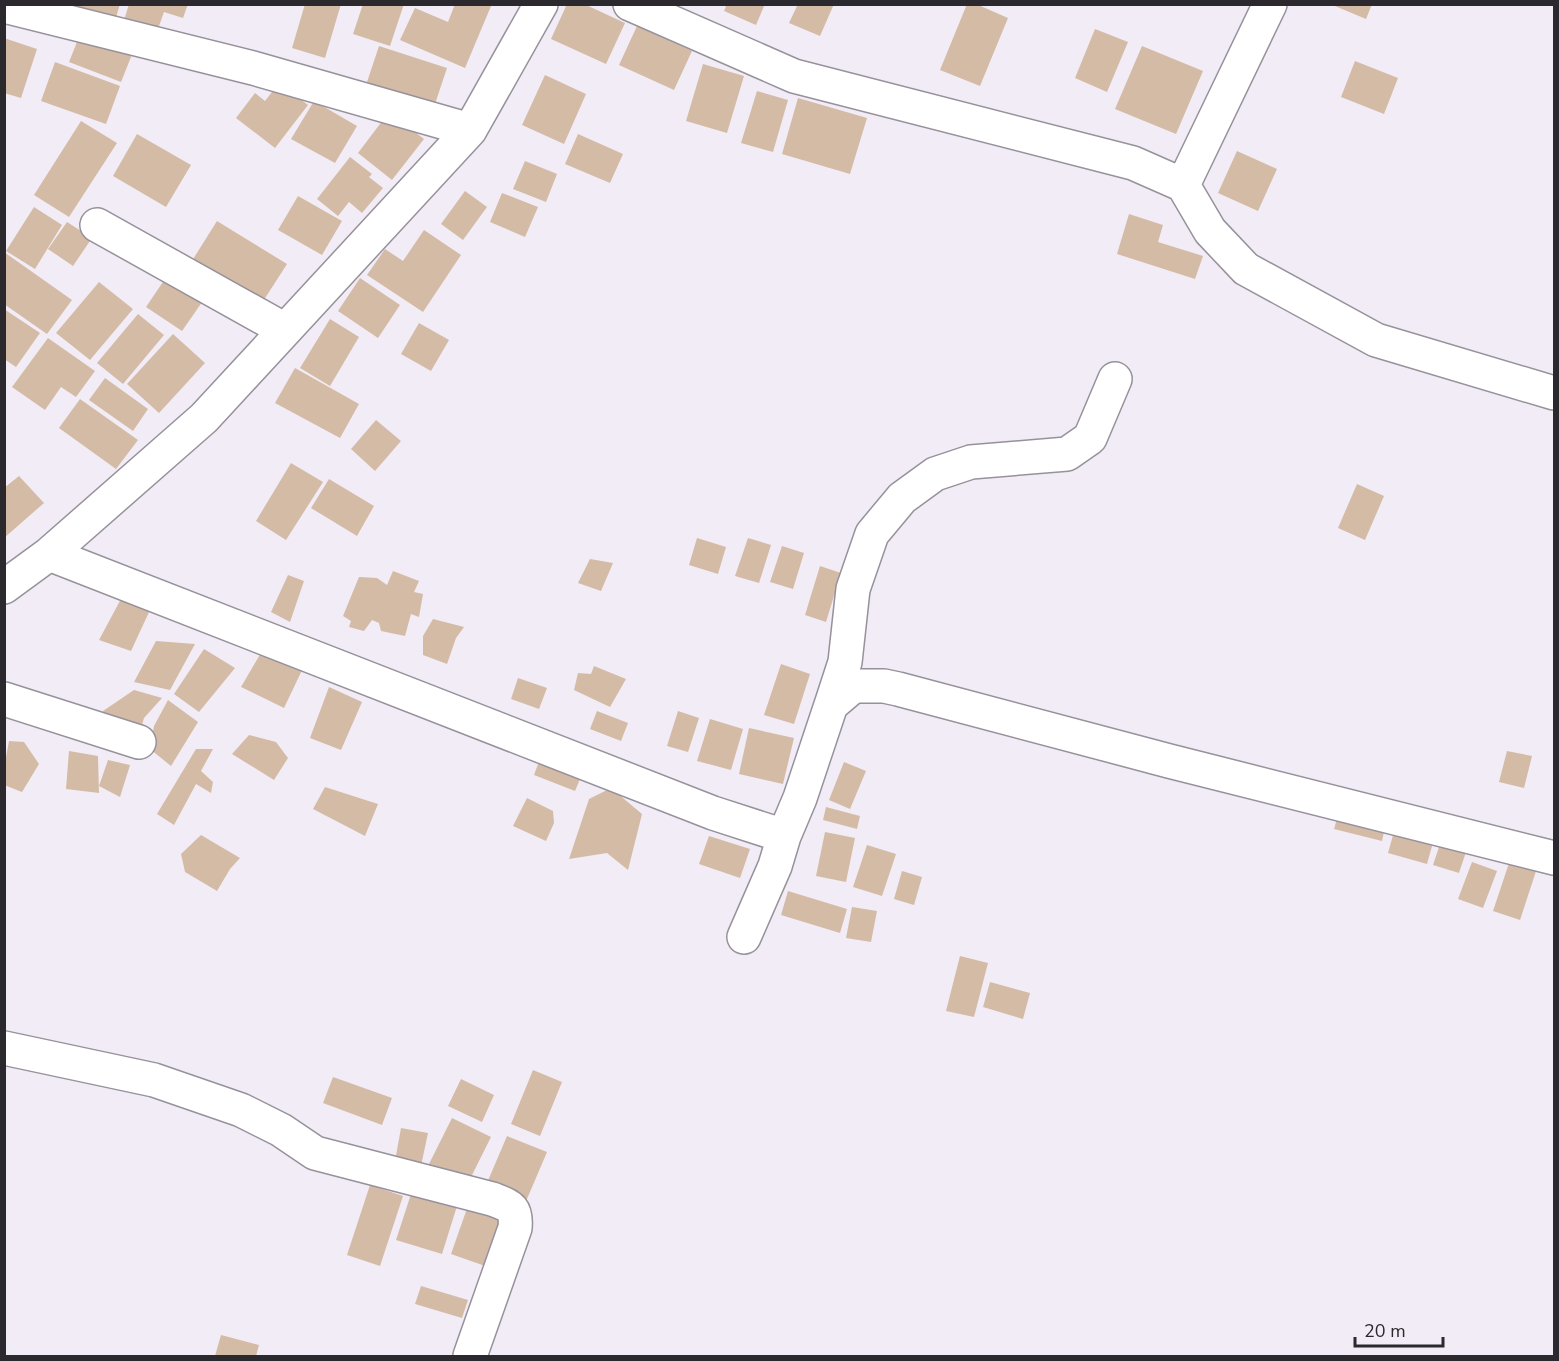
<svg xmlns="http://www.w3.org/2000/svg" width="1559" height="1361" viewBox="0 0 1559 1361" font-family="'Nunito Sans',sans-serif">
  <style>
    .building { fill: #d4bba6 }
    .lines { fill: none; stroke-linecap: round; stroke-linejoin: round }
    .minor-casing { stroke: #97919b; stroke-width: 36 }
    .minor { stroke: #fff; stroke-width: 33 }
  </style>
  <rect width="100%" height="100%" fill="#f2ecf6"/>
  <!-- building -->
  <path class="building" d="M 68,4 L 120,4 L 112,31 L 65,17 Z
    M 129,4 L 188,4 L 183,18 L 164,12 L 154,40 L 121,30 Z
    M 305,4 L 341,4 L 325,58 L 292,48 Z
    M 363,4 L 404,4 L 390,46 L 353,34 Z
    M 455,4 L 487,4 L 491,6 L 465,68 L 400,40 L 415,8 L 448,22 Z
    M 567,4 L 584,4 L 625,23 L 606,64 L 551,39 Z
    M 727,4 L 765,4 L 756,25 L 724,11 Z
    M 798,4 L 834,4 L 820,36 L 789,23 Z
    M 967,4 L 976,4 L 1008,18 L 980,86 L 940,70 Z
    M 1330,4 L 1372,4 L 1366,19 Z
    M 637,26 L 692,51 L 674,90 L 619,65 Z
    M 83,27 L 135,47 L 121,82 L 69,62 Z
    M 1095,29 L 1128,42 L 1107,92 L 1075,78 Z
    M 4,38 L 37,49 L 21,98 L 4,93 Z
    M 379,46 L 447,68 L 432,113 L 364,91 Z
    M 1142,46 L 1203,71 L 1176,134 L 1115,109 Z
    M 1355,61 L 1398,78 L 1384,114 L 1341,97 Z
    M 55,62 L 120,86 L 106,124 L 41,101 Z
    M 703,64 L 744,76 L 727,133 L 686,121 Z
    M 545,75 L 586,94 L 564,144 L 522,125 Z
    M 279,83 L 308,105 L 275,148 L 236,118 L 255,93 L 265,101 Z
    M 757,91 L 788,100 L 773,152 L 741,143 Z
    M 798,98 L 867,118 L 850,174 L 782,154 Z
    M 314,101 L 357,126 L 335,163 L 291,139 Z
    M 389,112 L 424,139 L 392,180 L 358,153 Z
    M 81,121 L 117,143 L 69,217 L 34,195 Z
    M 137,134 L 191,165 L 166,207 L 113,176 Z
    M 578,134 L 623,154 L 610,183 L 565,164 Z
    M 1237,151 L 1277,169 L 1258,211 L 1218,193 Z
    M 350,157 L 372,174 L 369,177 L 383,188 L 362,213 L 349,202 L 338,216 L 317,199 Z
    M 525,161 L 557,174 L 546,202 L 513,189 Z
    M 465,191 L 487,207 L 463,240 L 441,224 Z
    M 502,193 L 538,207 L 525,237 L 490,222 Z
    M 298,196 L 342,221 L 322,255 L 278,230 Z
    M 34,207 L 62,225 L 35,269 L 6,251 Z
    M 1129,214 L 1163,225 L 1158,242 L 1203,256 L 1195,279 L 1117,254 Z
    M 217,221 L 287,264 L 260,306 L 190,264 Z
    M 67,222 L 92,238 L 73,266 L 48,249 Z
    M 424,230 L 461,255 L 423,312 L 367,275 L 385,249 L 403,261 Z
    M 4,252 L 72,300 L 47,334 L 4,304 Z
    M 171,270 L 207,295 L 182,331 L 146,307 Z
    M 360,278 L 400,305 L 378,338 L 338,311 Z
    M 99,282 L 133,309 L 90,360 L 56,333 Z
    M 4,309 L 40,333 L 16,367 L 4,359 Z
    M 138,314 L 164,335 L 123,384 L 97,363 Z
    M 330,319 L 359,337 L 330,386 L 300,368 Z
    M 419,323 L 449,340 L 431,371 L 401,354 Z
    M 173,334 L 205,363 L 159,413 L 127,384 Z
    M 48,338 L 95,371 L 76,397 L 61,387 L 45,410 L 12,387 Z
    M 295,368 L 359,404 L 340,438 L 275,403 Z
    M 105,378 L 148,409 L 133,431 L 89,400 Z
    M 80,399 L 138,440 L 116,469 L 59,428 Z
    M 376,420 L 401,441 L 375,471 L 351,449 Z
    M 291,463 L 323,482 L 286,540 L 256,521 Z
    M 19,476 L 44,503 L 4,538 L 4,488 Z
    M 329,479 L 374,506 L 357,536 L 311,508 Z
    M 1357,484 L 1384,496 L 1365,540 L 1338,528 Z
    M 697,538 L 726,547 L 718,574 L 689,565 Z
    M 748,538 L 771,545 L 759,583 L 735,576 Z
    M 782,546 L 804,553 L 793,589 L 770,582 Z
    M 590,559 L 613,563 L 601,591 L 578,583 Z
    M 820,566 L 841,573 L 826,622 L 805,615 Z
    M 393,571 L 419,581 L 414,592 L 423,594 L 419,617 L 411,614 L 405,636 L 381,631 L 379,623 L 372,620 L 364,631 L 349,627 L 351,621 L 343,616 L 359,577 L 377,578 L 387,585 Z
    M 288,575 L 304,581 L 290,622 L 271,612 Z
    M 122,597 L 150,610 L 131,651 L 99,640 Z
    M 433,619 L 464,627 L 456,638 L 447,664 L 423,655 L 423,636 Z
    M 156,641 L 195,644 L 170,690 L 134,682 Z
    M 204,649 L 235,668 L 199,712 L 174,694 Z
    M 262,651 L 304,666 L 284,708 L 241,687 Z
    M 781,664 L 810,674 L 794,724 L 764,715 Z
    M 594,666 L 626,679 L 610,707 L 574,690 L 578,673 L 591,674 Z
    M 518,678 L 547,688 L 539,709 L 511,699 Z
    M 329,687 L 362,702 L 341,750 L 310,738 Z
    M 134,690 L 162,698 L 144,718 L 138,739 L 105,723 L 103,711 Z
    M 168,700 L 198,722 L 171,766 L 150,749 L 154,726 Z
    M 597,711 L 628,723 L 621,741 L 590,729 Z
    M 678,711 L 699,718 L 688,752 L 667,746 Z
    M 710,719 L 743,729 L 731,770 L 697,761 Z
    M 749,728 L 794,738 L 783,784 L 739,774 Z
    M 249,735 L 276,742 L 288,758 L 274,780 L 232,754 Z
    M 9,741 L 24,742 L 39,764 L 22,792 L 4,785 L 4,768 Z
    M 196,749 L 213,749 L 201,771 L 213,782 L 211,793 L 196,784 L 174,825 L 157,814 Z
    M 69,751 L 98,756 L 99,793 L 66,789 Z
    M 1507,751 L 1532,756 L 1524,788 L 1499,782 Z
    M 541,756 L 583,772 L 575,791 L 534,775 Z
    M 108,760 L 130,765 L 120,797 L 99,786 Z
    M 844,762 L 866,771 L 850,809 L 829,800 Z
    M 325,787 L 378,804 L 365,836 L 313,809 Z
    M 611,788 L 642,814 L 628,870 L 607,853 L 569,859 L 589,799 Z
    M 527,798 L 553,811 L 554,823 L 546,841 L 513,826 Z
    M 826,807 L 860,816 L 857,829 L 823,820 Z
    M 1339,812 L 1386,823 L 1382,841 L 1334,829 Z
    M 1395,828 L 1434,839 L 1427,864 L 1388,853 Z
    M 825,832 L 855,838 L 846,882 L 816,876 Z
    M 201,835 L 240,858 L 230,869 L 217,891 L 185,872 L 181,854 Z
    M 709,836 L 750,849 L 740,878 L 699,864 Z
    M 1441,841 L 1467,849 L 1459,873 L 1433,865 Z
    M 867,845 L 896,854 L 882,896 L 853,887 Z
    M 1512,854 L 1539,862 L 1520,920 L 1493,911 Z
    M 1472,862 L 1497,871 L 1483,908 L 1458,899 Z
    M 902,871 L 922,877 L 914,905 L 894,899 Z
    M 788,891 L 847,909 L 840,933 L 781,915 Z
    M 852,907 L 877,911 L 871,942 L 846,938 Z
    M 960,956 L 988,963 L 974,1017 L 946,1011 Z
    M 990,982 L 1030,993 L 1023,1019 L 983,1007 Z
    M 533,1070 L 562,1082 L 540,1136 L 511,1124 Z
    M 333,1077 L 392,1098 L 382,1125 L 323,1103 Z
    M 461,1079 L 494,1095 L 482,1122 L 448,1106 Z
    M 452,1118 L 491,1137 L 466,1187 L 427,1168 Z
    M 401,1128 L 428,1133 L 421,1166 L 395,1161 Z
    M 507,1136 L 547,1152 L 524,1206 L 484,1190 Z
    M 370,1185 L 403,1196 L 380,1266 L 347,1255 Z
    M 412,1191 L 457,1206 L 442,1254 L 396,1240 Z
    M 470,1200 L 508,1214 L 488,1267 L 451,1254 Z
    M 421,1286 L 468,1300 L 462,1318 L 415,1304 Z
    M 221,1335 L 259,1345 L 256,1356 L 215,1356 Z"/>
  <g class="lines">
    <!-- minor casing -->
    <g class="minor-casing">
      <path id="minor" d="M 630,4 L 794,76 L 1133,163 L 1183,185 L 1210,231 L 1246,269 L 1376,340 L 1554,393
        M 4,6 L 253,68 L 470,130
        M 1183,185 L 1270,4
        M 97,225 L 285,330
        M 49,554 L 713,813 L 784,836 L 800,798 L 831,705 L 851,688 L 858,686 L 884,686 L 898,689 L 1169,761 L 1554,858
        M 4,587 L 49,554 L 204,418 L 470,130 L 541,4
        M 4,699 L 139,742
        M 831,705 L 845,662 L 853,589 L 872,534 L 902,498 L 935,474 L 971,462 L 1067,454 L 1090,438 L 1115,379
        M 744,937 L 775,866 L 784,836
        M 4,1048 L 154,1080 L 241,1110 L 281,1130 L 315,1153 L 492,1199 C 510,1206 517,1207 515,1228 L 470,1356"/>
    </g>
    <!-- minor -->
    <use href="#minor" class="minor"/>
  </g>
  <!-- border -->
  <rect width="1559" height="1361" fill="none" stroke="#2b292d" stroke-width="12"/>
  <!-- scale -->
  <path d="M1355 1337v9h88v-9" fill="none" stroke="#2b292d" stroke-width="3"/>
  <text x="1364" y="1337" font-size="18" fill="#2b292d" stroke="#f2ecf6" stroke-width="4.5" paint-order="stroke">20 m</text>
</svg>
